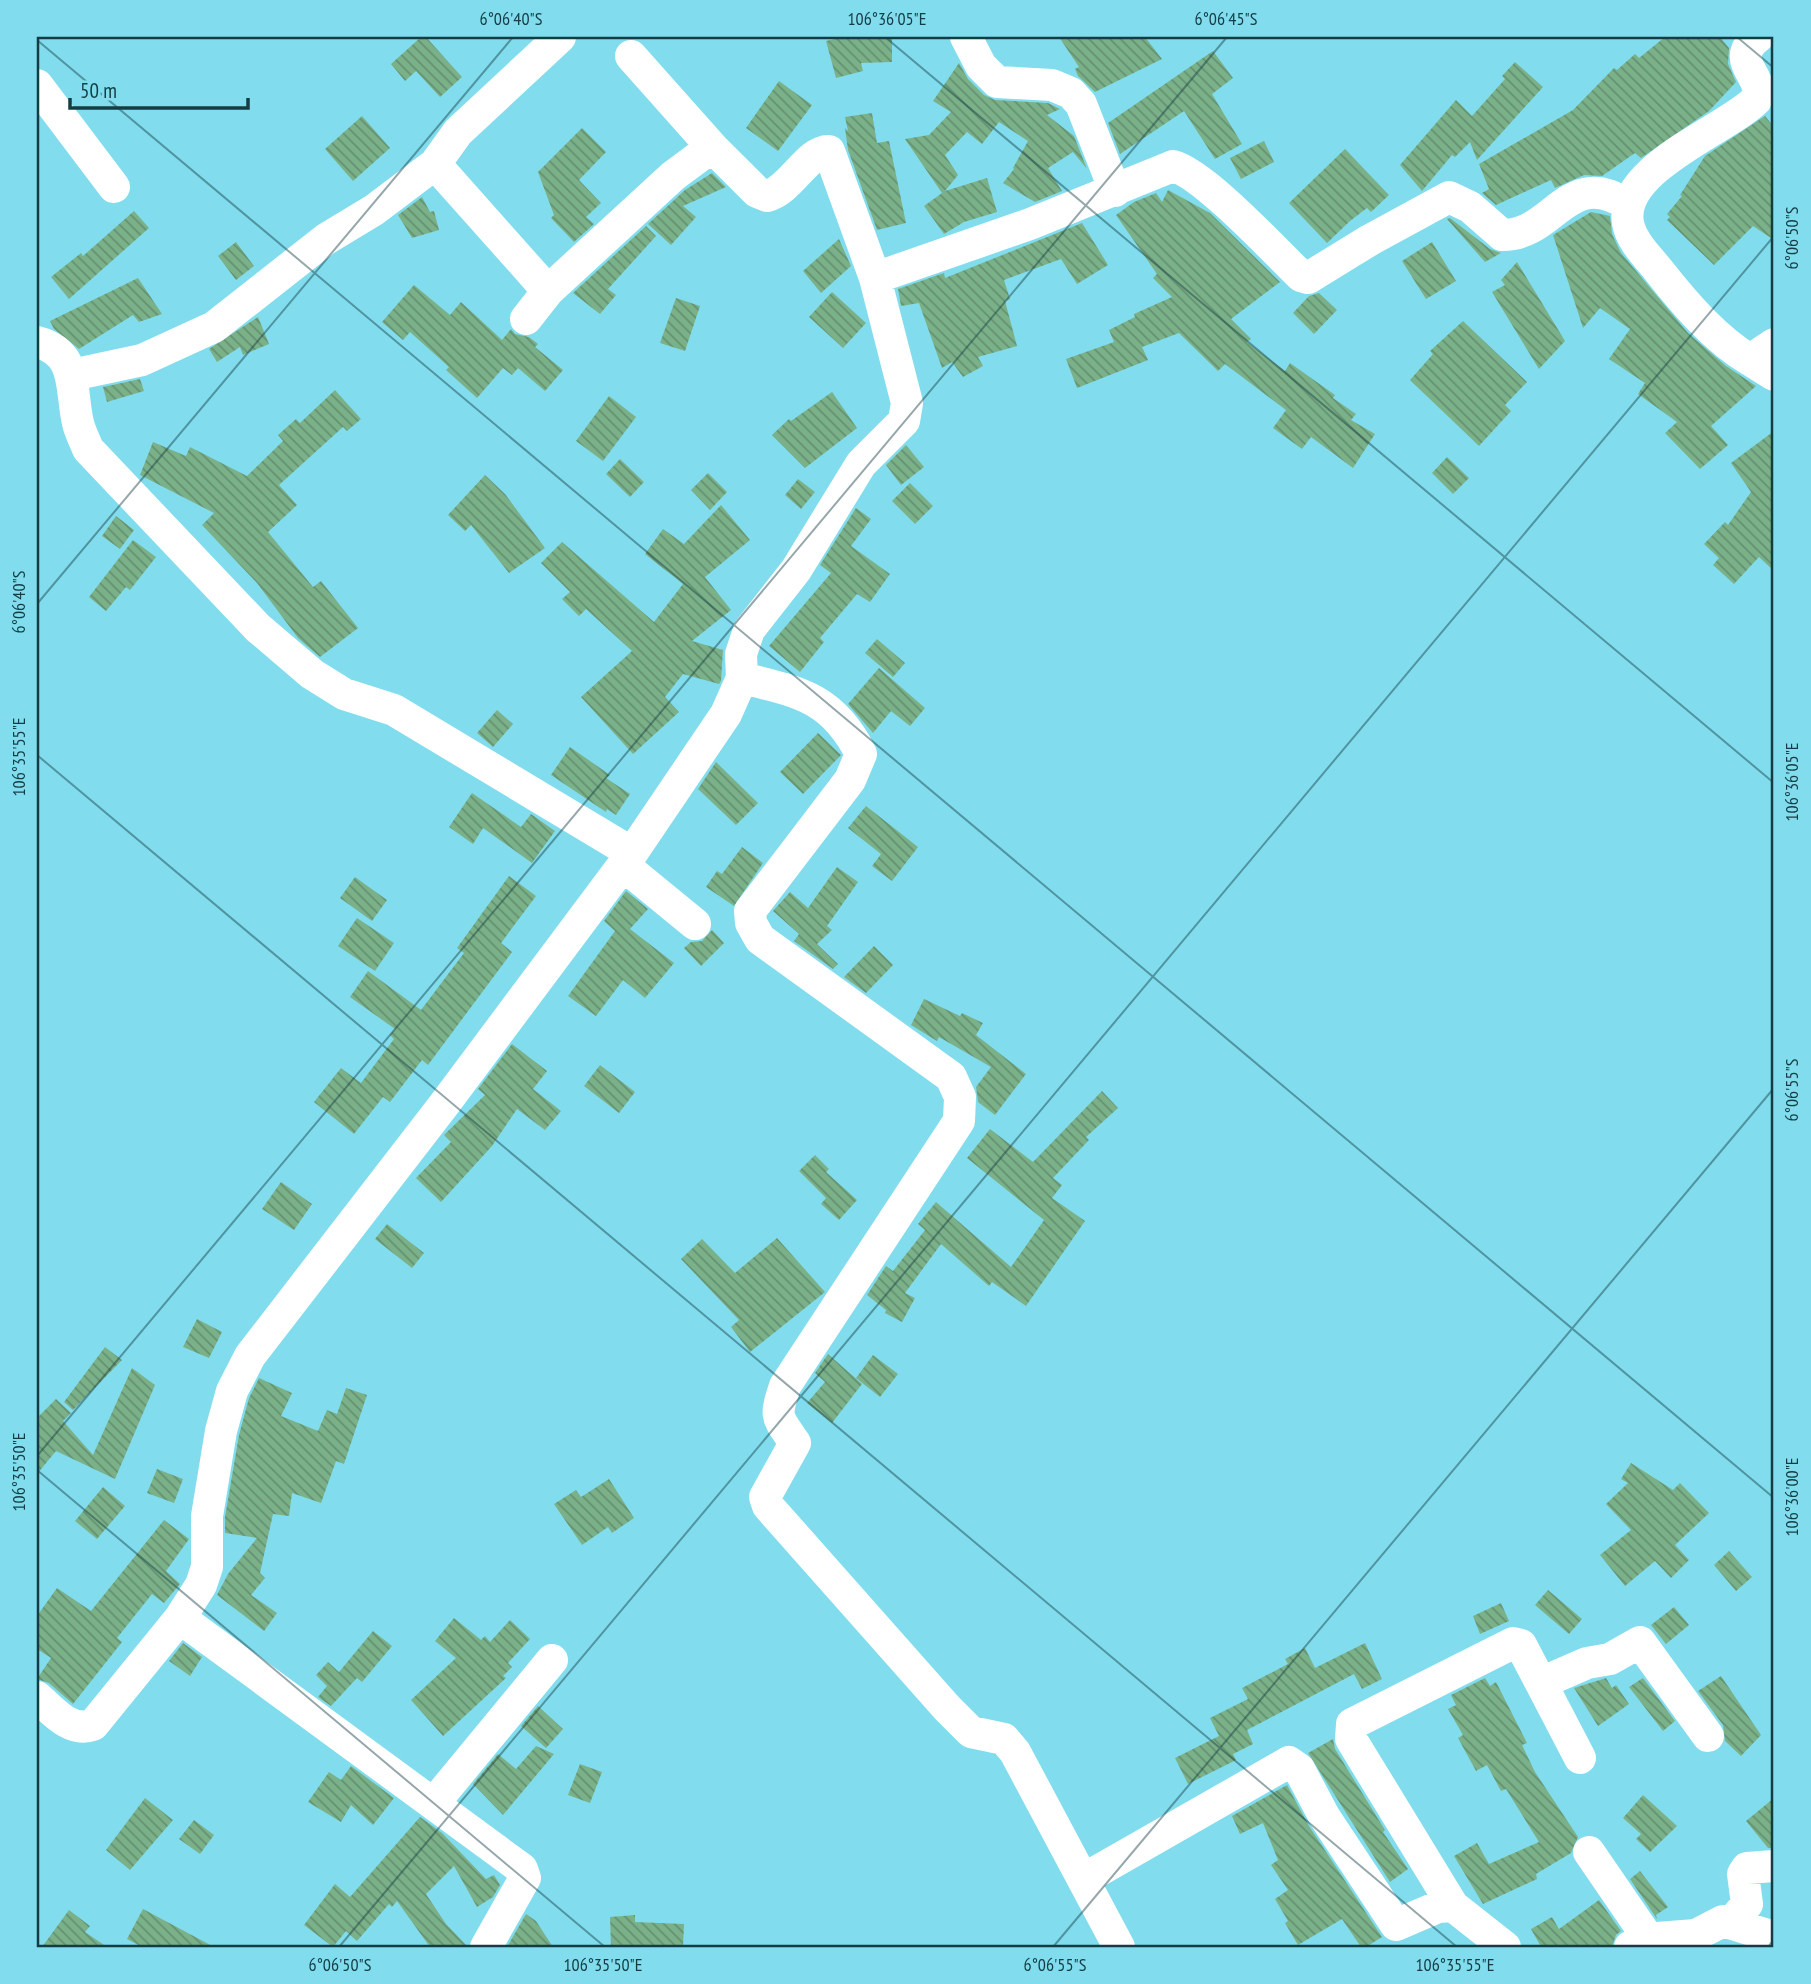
<svg xmlns="http://www.w3.org/2000/svg" width="1811" height="1984" viewBox="0 0 1811 1984" font-family="'PT Sans Narrow',sans-serif">
  <style>
    .building { fill: url(#building-back-hatch) }
    .lines { fill: none; stroke-linecap: round; stroke-linejoin: round }
    .minor { stroke: #fff; stroke-width: 32 }
    .ticks { fill: none; stroke: #143c43; stroke-width: 2; stroke-opacity: 0.45 }
    .neatline { fill: none; stroke: #143c43; stroke-width: 2.5 }
    .ticks-label { font-size: 18px; text-anchor: middle; fill: #143c43 }
  </style>
  <defs>
    <pattern id="building-back-hatch" width="6" height="6" patternUnits="userSpaceOnUse" patternTransform="scale(1.75)"><rect width="6" height="6" fill="#7bb188"/><path d="M-1 5l2 2M0 0l6 6M5-1l2 2" fill="none" stroke="#649171"/></pattern>
  </defs>
  <rect width="100%" height="100%" fill="#81ddee"/>
  <!-- building -->
  <path class="building" d="M 421,37 L 426,37 L 462,77 L 440,97 L 416,71 L 405,81 L 391,64 Z
    M 843,37 L 892,37 L 892,62 L 861,63 L 863,71 L 836,78 L 826,41 Z
    M 1059,37 L 1145,37 L 1162,59 L 1095,92 L 1078,76 L 1075,69 L 1079,67 Z
    M 1665,37 L 1720,37 L 1729,48 L 1728,64 L 1736,82 L 1709,111 L 1641,158 L 1635,153 L 1602,176 L 1584,175 L 1555,188 L 1551,180 L 1496,205 L 1482,193 L 1489,189 L 1479,164 L 1573,110 L 1614,68 L 1617,70 L 1635,54 L 1639,58 Z
    M 1213,51 L 1233,78 L 1212,94 L 1242,144 L 1215,159 L 1184,111 L 1120,154 L 1108,123 Z
    M 1515,62 L 1543,87 L 1477,160 L 1470,142 L 1455,157 L 1452,155 L 1422,191 L 1400,165 L 1456,100 L 1472,116 L 1505,79 L 1502,76 Z
    M 959,63 L 968,79 L 984,95 L 995,100 L 1048,103 L 1060,109 L 1047,115 L 1074,136 L 1087,169 L 1073,152 L 1048,168 L 1062,191 L 1035,202 L 1003,183 L 1014,169 L 1013,168 L 1028,141 L 999,122 L 982,144 L 967,132 L 945,155 L 958,175 L 945,191 L 987,178 L 997,212 L 964,222 L 944,234 L 924,206 L 942,193 L 905,139 L 929,135 L 951,112 L 933,101 Z
    M 779,81 L 812,105 L 778,151 L 746,128 Z
    M 872,113 L 877,143 L 889,141 L 906,223 L 877,230 L 848,150 L 845,128 L 848,131 L 845,117 Z
    M 362,116 L 390,148 L 353,181 L 325,149 Z
    M 1765,116 L 1774,127 L 1774,240 L 1753,226 L 1714,265 L 1667,220 L 1670,217 L 1667,214 L 1682,196 L 1680,195 L 1705,156 Z
    M 582,128 L 606,152 L 579,180 L 601,203 L 586,217 L 594,224 L 574,242 L 551,218 L 554,215 L 538,172 Z
    M 1264,141 L 1274,162 L 1241,179 L 1230,158 Z
    M 1345,149 L 1389,195 L 1371,212 L 1367,208 L 1350,221 L 1327,243 L 1289,203 Z
    M 712,173 L 726,187 L 683,206 L 696,217 L 671,245 L 648,224 L 685,190 Z
    M 1168,190 L 1210,213 L 1280,282 L 1231,319 L 1251,339 L 1247,342 L 1285,371 L 1290,363 L 1335,395 L 1333,398 L 1356,414 L 1351,420 L 1375,434 L 1353,468 L 1311,437 L 1302,449 L 1273,428 L 1286,410 L 1225,364 L 1218,371 L 1179,333 L 1142,347 L 1148,360 L 1077,388 L 1066,359 L 1114,342 L 1109,330 L 1135,317 L 1134,314 L 1172,297 L 1153,278 L 1157,274 L 1116,215 L 1134,202 L 1156,193 L 1162,202 Z
    M 422,197 L 430,212 L 434,211 L 439,230 L 412,238 L 398,215 Z
    M 134,211 L 149,228 L 69,299 L 51,277 L 81,253 L 83,256 Z
    M 1591,212 L 1610,216 L 1612,234 L 1621,253 L 1688,333 L 1726,366 L 1756,386 L 1711,426 L 1728,445 L 1700,469 L 1665,433 L 1677,422 L 1638,394 L 1645,383 L 1609,359 L 1630,329 L 1600,308 L 1583,328 L 1553,235 Z
    M 1450,218 L 1490,249 L 1501,253 L 1485,262 L 1447,219 Z
    M 1082,223 L 1108,265 L 1077,284 L 1061,259 L 1004,280 L 1010,299 L 1005,301 L 1017,346 L 978,357 L 983,366 L 963,377 L 952,362 L 942,368 L 919,303 L 901,306 L 898,289 L 944,273 L 945,278 Z
    M 646,226 L 656,236 L 608,289 L 616,295 L 600,314 L 573,293 Z
    M 839,239 L 851,266 L 821,293 L 803,271 Z
    M 236,242 L 254,266 L 236,280 L 218,256 Z
    M 1432,242 L 1456,281 L 1426,299 L 1402,261 Z
    M 1517,262 L 1565,341 L 1539,369 L 1492,292 L 1505,285 L 1501,280 Z
    M 138,278 L 162,314 L 139,322 L 133,315 L 79,349 L 54,329 L 50,321 Z
    M 414,285 L 450,315 L 461,302 L 502,340 L 511,329 L 515,334 L 529,337 L 538,344 L 535,347 L 563,370 L 545,391 L 518,368 L 512,375 L 503,368 L 477,398 L 446,370 L 449,367 L 410,332 L 403,340 L 382,322 Z
    M 832,292 L 866,323 L 843,348 L 809,317 Z
    M 1319,293 L 1337,310 L 1314,334 L 1293,313 L 1309,296 Z
    M 676,298 L 700,306 L 685,351 L 660,343 Z
    M 258,317 L 269,344 L 243,355 L 240,347 L 217,362 L 209,349 Z
    M 1463,321 L 1527,382 L 1505,405 L 1511,411 L 1479,446 L 1410,380 L 1433,354 L 1430,351 Z
    M 140,379 L 144,391 L 107,402 L 103,387 Z
    M 335,390 L 361,419 L 347,431 L 343,427 L 279,485 L 297,505 L 268,532 L 313,587 L 321,581 L 358,628 L 320,657 L 298,638 L 257,583 L 202,525 L 214,513 L 140,475 L 153,442 L 186,456 L 190,447 L 247,476 L 283,441 L 278,435 L 296,419 L 300,423 Z
    M 832,392 L 857,428 L 805,468 L 772,435 L 789,419 L 791,421 Z
    M 609,396 L 636,417 L 603,461 L 576,441 Z
    M 1774,431 L 1774,571 L 1759,557 L 1734,584 L 1713,565 L 1719,558 L 1704,544 L 1725,522 L 1728,525 L 1751,492 L 1731,463 Z
    M 906,445 L 924,467 L 901,485 L 886,465 Z
    M 1447,457 L 1469,478 L 1453,494 L 1432,473 Z
    M 620,459 L 644,482 L 630,497 L 606,474 Z
    M 708,473 L 727,492 L 710,510 L 691,490 Z
    M 485,475 L 505,494 L 545,548 L 509,573 L 471,525 L 465,531 L 448,515 Z
    M 798,479 L 815,492 L 801,509 L 785,495 Z
    M 910,483 L 933,506 L 915,524 L 892,501 Z
    M 721,505 L 750,540 L 705,577 L 731,610 L 692,641 L 723,650 L 721,681 L 719,684 L 683,674 L 665,697 L 679,712 L 633,754 L 581,697 L 632,651 L 586,609 L 579,616 L 562,599 L 570,592 L 541,563 L 562,542 L 654,622 L 683,584 L 645,554 L 663,529 L 684,544 Z
    M 856,508 L 871,519 L 851,546 L 890,574 L 870,602 L 857,594 L 820,638 L 824,642 L 800,672 L 769,646 L 831,573 L 820,565 Z
    M 116,516 L 134,530 L 120,549 L 102,536 Z
    M 133,540 L 156,557 L 130,590 L 126,587 L 106,611 L 89,597 Z
    M 877,639 L 905,663 L 893,677 L 865,653 Z
    M 879,668 L 925,708 L 910,726 L 891,711 L 873,733 L 848,704 Z
    M 497,710 L 513,724 L 493,747 L 477,733 Z
    M 818,733 L 841,755 L 803,794 L 780,772 Z
    M 570,747 L 610,775 L 606,778 L 630,794 L 616,815 L 607,809 L 606,812 L 551,775 Z
    M 716,762 L 758,803 L 736,825 L 698,789 Z
    M 472,793 L 521,827 L 531,814 L 555,831 L 532,863 L 483,828 L 473,844 L 449,827 Z
    M 866,806 L 918,847 L 892,881 L 872,866 L 881,854 L 848,828 Z
    M 742,847 L 763,863 L 734,906 L 706,887 L 717,871 L 722,874 Z
    M 837,867 L 858,882 L 827,926 L 832,930 L 817,944 L 838,964 L 833,969 L 794,941 L 799,934 L 773,911 L 790,892 L 808,908 Z
    M 509,876 L 536,896 L 501,943 L 512,952 L 428,1065 L 422,1060 L 390,1102 L 383,1097 L 354,1134 L 314,1102 L 341,1068 L 361,1083 L 394,1039 L 390,1035 L 395,1029 L 350,997 L 368,971 L 421,1010 L 464,953 L 457,948 Z
    M 355,877 L 387,900 L 372,921 L 340,898 Z
    M 626,891 L 648,909 L 630,929 L 674,963 L 645,998 L 623,980 L 596,1016 L 568,996 L 615,931 L 604,921 Z
    M 357,918 L 394,943 L 375,971 L 338,946 Z
    M 712,930 L 724,943 L 701,966 L 684,948 L 691,942 L 702,941 Z
    M 874,946 L 893,965 L 866,993 L 844,977 Z
    M 924,999 L 960,1016 L 962,1013 L 983,1023 L 976,1035 L 1026,1074 L 995,1115 L 978,1102 L 976,1087 L 991,1067 L 939,1037 L 937,1041 L 911,1025 Z
    M 512,1044 L 547,1071 L 533,1089 L 561,1111 L 545,1130 L 517,1109 L 492,1146 L 441,1202 L 416,1178 L 451,1142 L 444,1135 L 485,1095 L 478,1089 Z
    M 600,1065 L 635,1092 L 619,1113 L 584,1086 Z
    M 1102,1091 L 1118,1108 L 1086,1137 L 1089,1140 L 1053,1178 L 1062,1185 L 1052,1198 L 1085,1221 L 1026,1306 L 992,1282 L 989,1286 L 941,1244 L 905,1293 L 915,1298 L 902,1322 L 885,1313 L 886,1310 L 867,1295 L 886,1266 L 893,1271 L 925,1230 L 918,1224 L 936,1202 L 1011,1267 L 1044,1220 L 967,1158 L 990,1129 L 1033,1162 Z
    M 815,1155 L 829,1169 L 826,1172 L 857,1200 L 839,1220 L 821,1204 L 826,1198 L 799,1171 Z
    M 281,1182 L 312,1204 L 294,1230 L 262,1209 Z
    M 387,1224 L 424,1253 L 412,1268 L 375,1239 Z
    M 777,1238 L 825,1292 L 750,1352 L 731,1327 L 739,1320 L 681,1259 L 702,1239 L 735,1273 Z
    M 197,1319 L 222,1332 L 209,1358 L 183,1347 Z
    M 105,1347 L 122,1360 L 73,1410 L 64,1402 Z
    M 828,1354 L 862,1384 L 832,1423 L 807,1403 L 825,1382 L 815,1373 Z
    M 873,1355 L 898,1374 L 880,1397 L 856,1378 Z
    M 132,1368 L 155,1385 L 115,1479 L 56,1451 L 37,1474 L 37,1418 L 56,1399 L 71,1413 L 63,1421 L 93,1455 Z
    M 259,1378 L 292,1393 L 281,1416 L 318,1431 L 327,1410 L 337,1414 L 346,1388 L 367,1395 L 344,1464 L 336,1461 L 321,1503 L 292,1493 L 289,1516 L 273,1514 L 260,1573 L 265,1578 L 251,1595 L 277,1613 L 264,1631 L 217,1595 L 228,1574 L 257,1538 L 225,1533 L 225,1517 L 239,1435 L 249,1398 Z
    M 1631,1463 L 1673,1490 L 1680,1483 L 1709,1513 L 1675,1545 L 1689,1560 L 1671,1578 L 1655,1561 L 1625,1586 L 1600,1555 L 1631,1530 L 1606,1504 L 1628,1483 L 1621,1479 Z
    M 157,1469 L 183,1479 L 174,1503 L 147,1493 Z
    M 609,1479 L 634,1518 L 612,1533 L 608,1527 L 582,1545 L 554,1504 L 576,1490 L 581,1497 Z
    M 103,1487 L 125,1506 L 97,1539 L 75,1521 Z
    M 164,1520 L 189,1539 L 166,1571 L 180,1584 L 164,1603 L 152,1594 L 117,1638 L 122,1642 L 73,1704 L 49,1683 L 37,1679 L 51,1658 L 37,1649 L 37,1616 L 57,1588 L 91,1611 Z
    M 1729,1551 L 1752,1577 L 1736,1591 L 1714,1565 Z
    M 1548,1590 L 1582,1619 L 1569,1634 L 1535,1605 Z
    M 1501,1603 L 1509,1621 L 1480,1634 L 1473,1616 Z
    M 1674,1607 L 1689,1625 L 1666,1644 L 1651,1625 Z
    M 454,1618 L 481,1640 L 485,1636 L 490,1642 L 510,1620 L 530,1639 L 508,1663 L 512,1667 L 503,1676 L 506,1678 L 443,1736 L 411,1700 L 456,1658 L 435,1641 Z
    M 373,1631 L 392,1646 L 362,1682 L 357,1678 L 331,1706 L 318,1697 L 327,1686 L 316,1675 L 328,1662 L 339,1672 Z
    M 183,1643 L 202,1657 L 190,1676 L 169,1661 Z
    M 1365,1643 L 1382,1679 L 1362,1689 L 1354,1674 L 1247,1730 L 1253,1744 L 1233,1754 L 1236,1760 L 1188,1784 L 1175,1758 L 1219,1736 L 1210,1718 L 1248,1699 L 1242,1688 L 1288,1664 L 1285,1659 L 1305,1648 L 1315,1668 Z
    M 1721,1676 L 1761,1735 L 1741,1756 L 1725,1741 L 1723,1725 L 1698,1691 Z
    M 1485,1678 L 1490,1686 L 1496,1682 L 1527,1743 L 1522,1745 L 1535,1772 L 1578,1837 L 1571,1853 L 1536,1874 L 1537,1879 L 1483,1904 L 1454,1856 L 1477,1843 L 1489,1864 L 1539,1842 L 1506,1789 L 1501,1791 L 1487,1765 L 1476,1771 L 1458,1738 L 1463,1735 L 1448,1709 L 1456,1705 L 1451,1695 Z
    M 1606,1678 L 1612,1688 L 1616,1685 L 1629,1704 L 1598,1726 L 1574,1688 Z
    M 1643,1678 L 1675,1721 L 1663,1731 L 1629,1687 Z
    M 538,1706 L 563,1729 L 546,1748 L 521,1726 Z
    M 1333,1739 L 1335,1749 L 1385,1830 L 1383,1832 L 1408,1869 L 1390,1882 L 1308,1753 Z
    M 536,1746 L 554,1754 L 503,1815 L 473,1784 L 498,1754 L 516,1769 Z
    M 580,1764 L 602,1772 L 590,1803 L 568,1795 Z
    M 351,1766 L 394,1798 L 373,1825 L 351,1805 L 341,1822 L 308,1802 L 329,1772 L 341,1780 Z
    M 1287,1785 L 1309,1826 L 1382,1937 L 1366,1947 L 1361,1947 L 1342,1919 L 1298,1945 L 1285,1923 L 1288,1921 L 1275,1899 L 1288,1890 L 1271,1865 L 1278,1860 L 1263,1823 L 1240,1834 L 1232,1816 Z
    M 1643,1795 L 1677,1826 L 1650,1852 L 1636,1839 L 1641,1834 L 1623,1818 Z
    M 145,1798 L 173,1820 L 130,1870 L 106,1850 Z
    M 1774,1798 L 1774,1848 L 1768,1848 L 1746,1821 Z
    M 420,1817 L 442,1833 L 486,1879 L 494,1875 L 500,1885 L 493,1897 L 477,1907 L 454,1866 L 426,1894 L 446,1924 L 468,1947 L 430,1947 L 397,1901 L 392,1907 L 389,1904 L 357,1941 L 346,1931 L 333,1947 L 304,1925 L 335,1884 L 350,1897 Z
    M 194,1820 L 214,1835 L 200,1854 L 179,1839 Z
    M 1640,1871 L 1668,1907 L 1656,1915 L 1657,1919 L 1630,1879 Z
    M 1599,1900 L 1621,1931 L 1616,1935 L 1612,1947 L 1537,1947 L 1540,1945 L 1531,1929 L 1552,1917 L 1559,1929 Z
    M 143,1909 L 214,1947 L 142,1947 L 127,1939 Z
    M 69,1910 L 90,1926 L 85,1932 L 107,1947 L 42,1947 Z
    M 526,1914 L 536,1921 L 553,1947 L 507,1947 Z
    M 635,1915 L 635,1922 L 684,1924 L 683,1947 L 611,1947 L 610,1917 Z"/>
  <g class="lines">
    <!-- minor -->
    <path class="minor" d="M 966,37 L 981,66 L 997,82 L 1052,85 L 1071,93 L 1081,104 L 1115,191
      M 1758,37 C 1726,62 1768,77 1756,100 C 1726,130 1618,169 1628,223 C 1631,241 1648,257 1659,271 C 1685,304 1715,339 1750,360 L 1774,344
      M 631,56 L 712,147
      M 37,85 L 114,187
      M 435,164 L 548,291
      M 875,278 L 1030,224 L 1173,166 C 1204,174 1275,251 1301,276 L 1308,278 L 1370,240 L 1449,197 L 1470,207 L 1502,235 C 1554,236 1567,166 1627,204
      M 37,342 C 79,353 70,389 78,423 C 80,432 85,441 88,449 L 258,628 L 312,674 L 344,694 L 394,710 L 632,853
      M 1750,360 L 1774,375
      M 72,375 L 142,360 L 214,327 L 326,239 L 374,210 L 435,164 L 458,132 L 560,37
      M 742,678 C 800,692 833,698 861,754 L 850,780 L 750,911 L 751,923 L 760,939 L 951,1077 L 960,1097 L 959,1121 L 785,1386 C 774,1419 777,1416 795,1443 L 765,1497 L 768,1506 L 947,1708 L 971,1732 L 1004,1739 L 1015,1752 L 1119,1947
      M 623,865 L 695,924
      M 180,1618 L 522,1869 L 525,1878 L 486,1947
      M 1541,1683 L 1587,1663 L 1610,1659 L 1640,1642 L 1708,1736
      M 37,1697 C 53,1711 70,1733 93,1725 L 180,1618 L 201,1585 L 207,1567 L 207,1516 L 221,1431 L 232,1391 L 250,1356 L 446,1102 L 632,853 L 726,714 L 742,678 L 741,654 L 749,630 L 796,570 L 861,464 L 904,421 L 907,403 L 875,278 L 829,151 C 808,150 790,191 767,196 L 757,192 L 712,147 L 673,176 L 548,291 L 526,319
      M 434,1803 L 552,1660
      M 1589,1852 L 1650,1941
      M 1084,1879 L 1289,1762 L 1299,1769 L 1324,1816 L 1396,1925 L 1438,1907 L 1453,1906 L 1505,1947
      M 1453,1906 L 1351,1739 L 1352,1724 L 1513,1643 L 1521,1645 L 1580,1758
      M 1732,1922 L 1747,1904 L 1743,1874 L 1747,1868 L 1774,1866
      M 1630,1947 L 1657,1938 L 1696,1935 L 1723,1921 L 1774,1937"/>
  </g>
  <!-- ticks -->
  <path class="ticks" d="M 885,37 L 1774,783M 1737,37 L 1774,68M 37,40 L 1774,1498M 37,604 L 513,37M 37,755 L 1457,1947M 37,1456 L 1227,37M 37,1470 L 605,1947M 339,1947 L 1774,236M 1053,1947 L 1774,1088M 1768,1947 L 1774,1939"/>
  <!-- border -->
  <rect width="1811" height="1984" fill="none" stroke="#81ddee" stroke-width="77"/>
  <!-- scale -->
  <path d="M70 98v10h178v-10" fill="none" stroke="#143c43" stroke-width="3.5"/>
  <text x="80" y="98" font-size="21" fill="#143c43" stroke="#81ddee" stroke-width="5" paint-order="stroke">50 m</text>
  <rect x="38" y="38" width="1734" height="1908" class="neatline"/>
  <g class="ticks-label">
    <text x="511" y="25">6°06'40"S</text>
    <text x="887" y="25">106°36'05"E</text>
    <text x="1226" y="25">6°06'45"S</text>
    <text transform="translate(1792 238) rotate(-90)" y="6">6°06'50"S</text>
    <text transform="translate(19 602) rotate(-90)" y="6">6°06'40"S</text>
    <text transform="translate(19 757) rotate(-90)" y="6">106°35'55"E</text>
    <text transform="translate(1792 782) rotate(-90)" y="6">106°36'05"E</text>
    <text transform="translate(1792 1090) rotate(-90)" y="6">6°06'55"S</text>
    <text transform="translate(19 1472) rotate(-90)" y="6">106°35'50"E</text>
    <text transform="translate(1792 1497) rotate(-90)" y="6">106°36'00"E</text>
    <text x="340" y="1971">6°06'50"S</text>
    <text x="603" y="1971">106°35'50"E</text>
    <text x="1055" y="1971">6°06'55"S</text>
    <text x="1455" y="1971">106°35'55"E</text>
  </g>
</svg>
